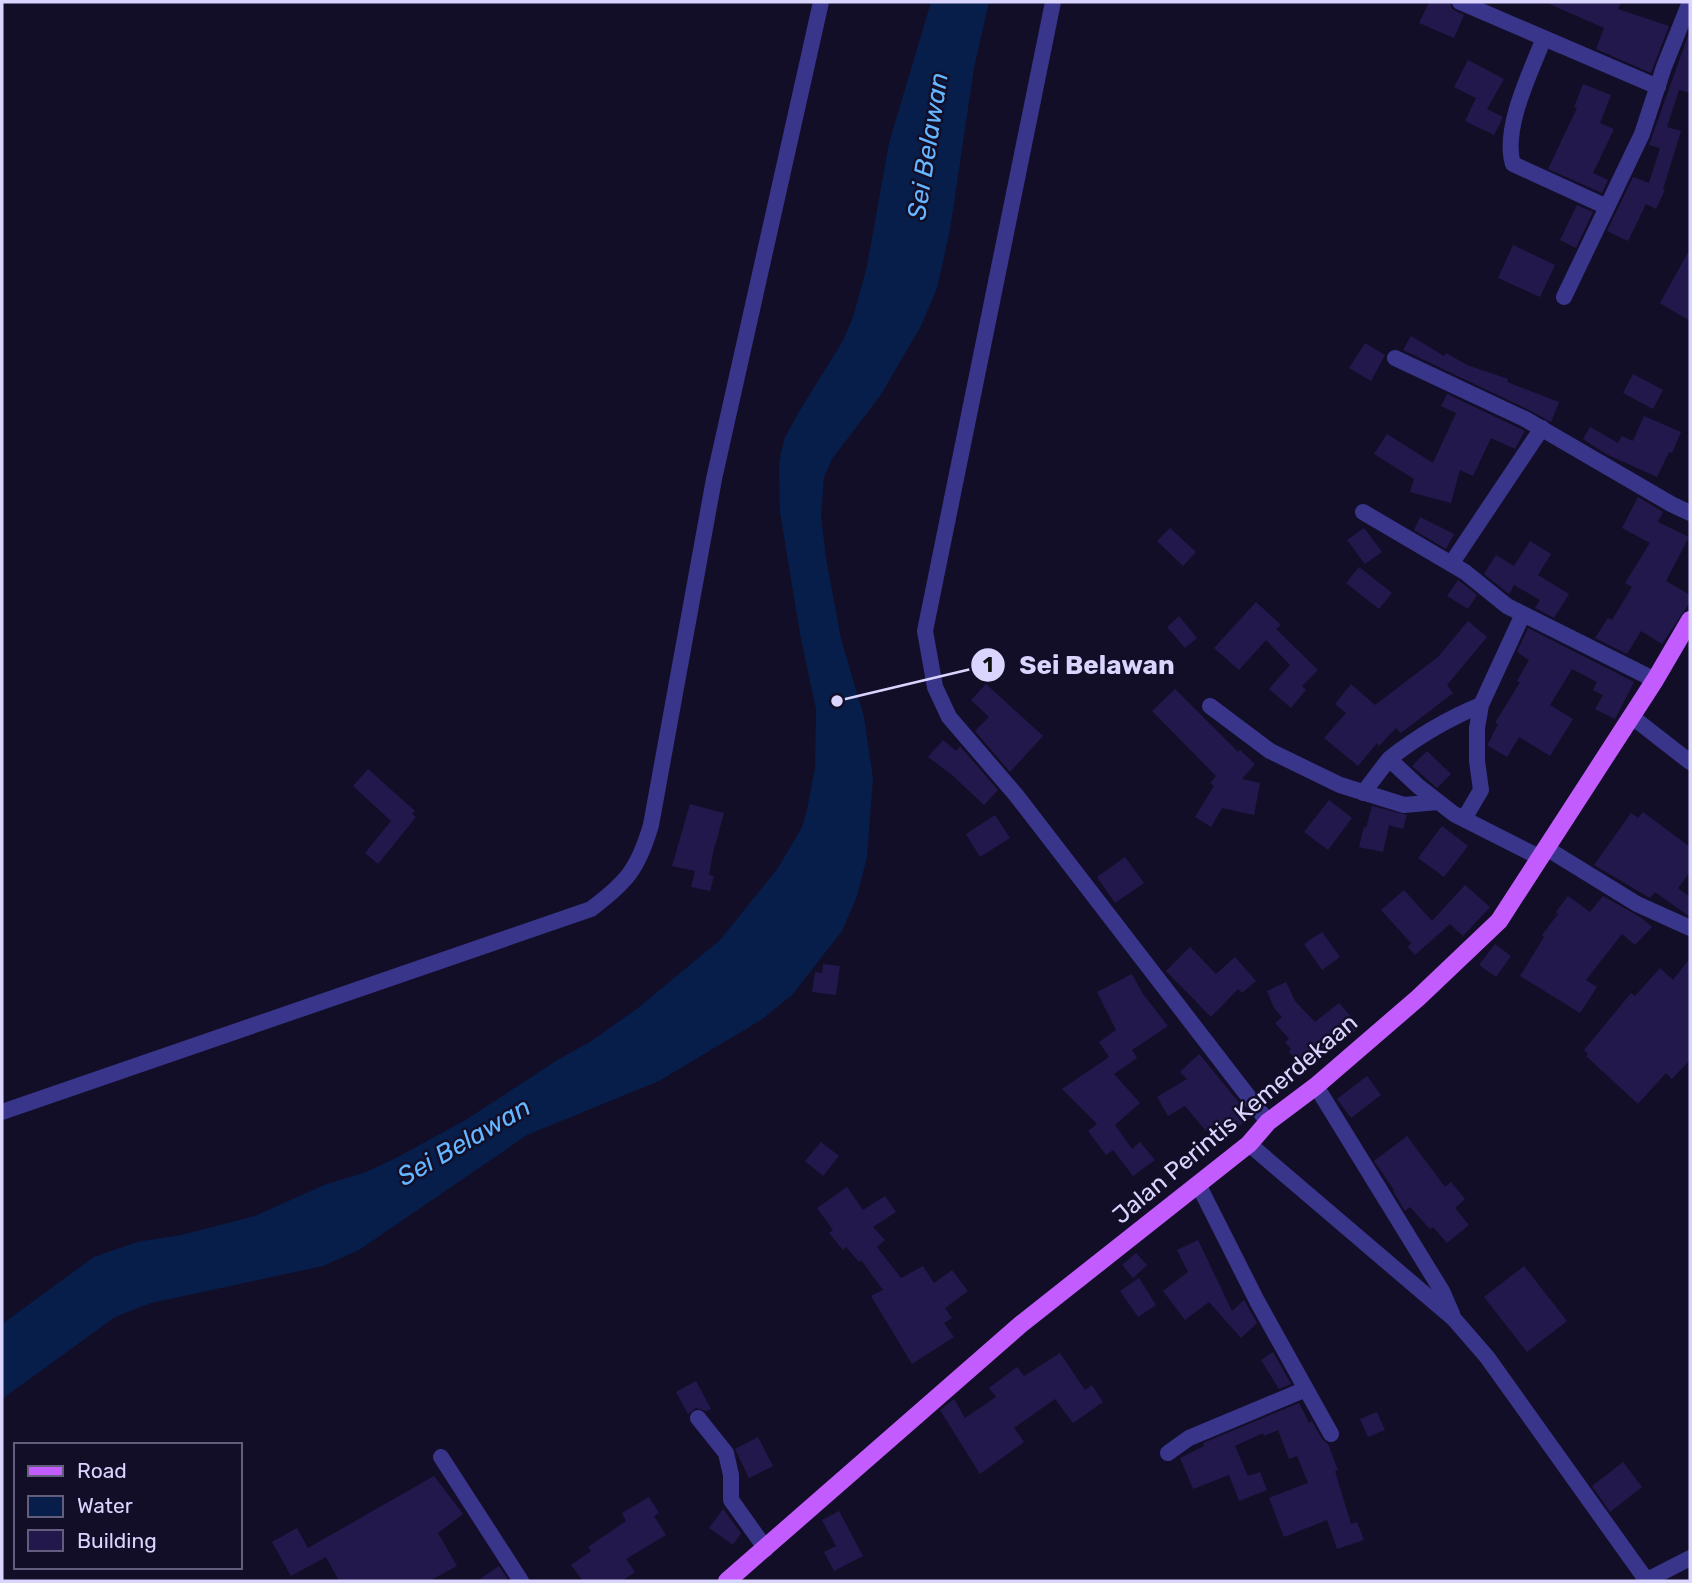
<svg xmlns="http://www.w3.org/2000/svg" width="1692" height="1583" viewBox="0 0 1692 1583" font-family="Rubik,sans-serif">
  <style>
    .water { fill: #061e49 }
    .building { fill: #23184b }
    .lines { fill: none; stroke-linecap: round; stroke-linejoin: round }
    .minor { stroke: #39358b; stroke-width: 16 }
    .primary { stroke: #c35cff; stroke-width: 18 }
    .labels { text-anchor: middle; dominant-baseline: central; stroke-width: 5; stroke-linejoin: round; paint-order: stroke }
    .street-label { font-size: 24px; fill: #dad5ff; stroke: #130e28 }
    .water-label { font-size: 26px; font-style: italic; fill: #63b6ff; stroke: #130e28 }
    .leader { fill: none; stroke: #dad5ff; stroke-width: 2.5 }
    .callout-dot { fill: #dad5ff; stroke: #130e28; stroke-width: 2.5 }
    .mark-label { font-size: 21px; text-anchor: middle; font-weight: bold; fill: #111 }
    .callout-label { font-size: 26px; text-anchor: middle; font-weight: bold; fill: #dad5ff; stroke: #130e28; stroke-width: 5; stroke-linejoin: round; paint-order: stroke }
  </style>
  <rect width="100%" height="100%" fill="#130e28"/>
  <!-- water -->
  <path class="water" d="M 931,2 L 989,2 L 974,68 L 950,230 L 937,288 L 921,326 L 880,396 L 832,459 L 824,477 L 821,517 L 826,558 L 841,639 L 864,717 L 873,778 L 867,857 L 857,896 L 842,931 L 792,995 L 761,1020 L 659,1081 L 527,1135 L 359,1250 L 323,1266 L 151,1303 L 115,1317 L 2,1399 L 2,1324 L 94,1257 L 137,1242 L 181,1235 L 255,1216 L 324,1185 L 366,1172 L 396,1158 L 467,1119 L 559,1059 L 590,1042 L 638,1008 L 720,940 L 778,868 L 801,829 L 806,815 L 815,768 L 816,709 L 800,634 L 780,512 L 779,466 L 781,452 L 785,437 L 803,405 L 843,341 L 854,314 L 867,266 L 889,143 Z"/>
  <!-- building -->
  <path class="building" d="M 1429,2 L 1450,2 L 1452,9 L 1464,15 L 1454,38 L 1419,23 Z
    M 1545,2 L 1621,2 L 1618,9 L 1669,26 L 1651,73 L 1596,49 L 1604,28 Z
    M 1689,33 L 1690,93 L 1679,90 L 1667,127 L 1681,131 L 1663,189 L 1665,190 L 1656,209 L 1646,204 L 1628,241 L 1607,231 L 1633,177 L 1649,183 L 1660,148 L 1649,145 Z
    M 1468,60 L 1504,79 L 1487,109 L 1503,117 L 1494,135 L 1465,121 L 1476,98 L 1454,87 Z
    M 1583,84 L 1611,95 L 1600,123 L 1614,129 L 1593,173 L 1608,180 L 1602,193 L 1548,169 L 1577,108 L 1574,107 Z
    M 1577,205 L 1593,212 L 1576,248 L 1560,240 Z
    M 1513,245 L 1555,265 L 1540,297 L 1498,278 Z
    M 1690,249 L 1690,321 L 1660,303 Z
    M 1411,336 L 1444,356 L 1446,353 L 1467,365 L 1508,379 L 1507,382 L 1559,402 L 1551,422 L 1529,410 L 1403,350 Z
    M 1365,343 L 1385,355 L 1371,381 L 1349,368 Z
    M 1633,374 L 1663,390 L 1653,409 L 1623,393 Z
    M 1447,394 L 1525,431 L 1515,449 L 1491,438 L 1473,476 L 1460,470 L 1451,503 L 1410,492 L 1414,479 L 1374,454 L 1387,434 L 1433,463 L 1456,413 L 1441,406 Z
    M 1644,416 L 1681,432 L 1672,453 L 1669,452 L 1657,477 L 1606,454 L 1583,439 L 1590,427 L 1618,443 L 1622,436 L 1633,441 Z
    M 1638,497 L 1663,512 L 1658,522 L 1689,537 L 1666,581 L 1690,595 L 1690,602 L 1662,644 L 1641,631 L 1627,654 L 1595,638 L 1608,618 L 1612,620 L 1632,587 L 1625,583 L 1650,543 L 1622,528 Z
    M 1420,517 L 1454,534 L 1446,549 L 1414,530 Z
    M 1170,528 L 1196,552 L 1183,566 L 1157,541 Z
    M 1364,528 L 1382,552 L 1365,564 L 1347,540 Z
    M 1530,541 L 1551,554 L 1538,575 L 1569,594 L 1554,618 L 1535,608 L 1540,600 L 1514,585 L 1509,594 L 1484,574 L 1496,555 L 1514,566 Z
    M 1359,567 L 1392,593 L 1379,609 L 1346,583 Z
    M 1458,580 L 1477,595 L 1468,609 L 1447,596 Z
    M 1256,602 L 1281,625 L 1276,629 L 1318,670 L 1302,686 L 1306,690 L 1291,708 L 1269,689 L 1290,665 L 1266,640 L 1239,670 L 1214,648 Z
    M 1179,616 L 1197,638 L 1185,648 L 1167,627 Z
    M 1468,621 L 1487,637 L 1447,685 L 1453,693 L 1401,733 L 1396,728 L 1379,746 L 1377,743 L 1358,766 L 1324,738 L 1346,713 L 1335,704 L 1351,684 L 1375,705 L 1438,657 Z
    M 1528,628 L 1634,682 L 1615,719 L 1595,709 L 1603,695 L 1593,690 L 1597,682 L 1572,669 L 1550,705 L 1573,719 L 1550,756 L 1519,737 L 1507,757 L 1488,746 L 1488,744 L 1498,724 L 1495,723 L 1520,682 L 1517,681 L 1529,660 L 1517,652 Z
    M 986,684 L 1043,736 L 1010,772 L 975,731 L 989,717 L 971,700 Z
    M 1175,689 L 1238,752 L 1240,750 L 1255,764 L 1242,779 L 1260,783 L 1254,815 L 1222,808 L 1211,827 L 1195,817 L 1214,786 L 1210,783 L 1216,776 L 1152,711 Z
    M 943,740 L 956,751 L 960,746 L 998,790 L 984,805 L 952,775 L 928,757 Z
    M 1427,751 L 1451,774 L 1437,788 L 1412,766 Z
    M 368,769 L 415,811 L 412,814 L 416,817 L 378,864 L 365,853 L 391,821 L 353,786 Z
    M 1329,800 L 1352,818 L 1328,850 L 1304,832 Z
    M 690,804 L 724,813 L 713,853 L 709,875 L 714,876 L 710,891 L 691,887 L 695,871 L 672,866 Z
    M 1372,806 L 1407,815 L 1403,829 L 1389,825 L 1383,852 L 1359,847 L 1364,826 L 1366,828 Z
    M 1643,812 L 1690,847 L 1690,872 L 1678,888 L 1690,897 L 1690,917 L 1655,892 L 1650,898 L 1594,865 L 1631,813 L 1638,818 Z
    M 995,815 L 1010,838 L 980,857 L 966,834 Z
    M 1442,826 L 1468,846 L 1444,877 L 1418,858 Z
    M 1125,857 L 1144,883 L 1115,903 L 1097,877 Z
    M 1465,885 L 1490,907 L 1463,936 L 1450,924 L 1415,955 L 1408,947 L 1411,943 L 1381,910 L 1404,890 L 1432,921 Z
    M 1568,896 L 1590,912 L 1603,896 L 1640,917 L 1652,927 L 1635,945 L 1622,934 L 1586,980 L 1597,987 L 1580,1013 L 1520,976 L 1544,937 L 1542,935 L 1558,914 L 1556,912 Z
    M 1322,932 L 1340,957 L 1322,970 L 1304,944 Z
    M 1495,944 L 1511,956 L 1496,977 L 1479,965 Z
    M 1190,947 L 1216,974 L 1235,957 L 1256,981 L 1242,993 L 1238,989 L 1211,1017 L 1166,971 Z
    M 1690,958 L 1690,1060 L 1672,1079 L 1666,1073 L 1638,1104 L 1586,1056 L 1588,1054 L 1584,1050 L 1631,993 L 1635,996 L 1660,968 L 1673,980 Z
    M 823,964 L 840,966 L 836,995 L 812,992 L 815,972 L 822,973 Z
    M 1132,974 L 1143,994 L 1168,1026 L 1132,1050 L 1137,1058 L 1114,1074 L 1140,1103 L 1115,1125 L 1132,1149 L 1140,1142 L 1155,1160 L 1133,1176 L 1113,1150 L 1106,1155 L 1088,1131 L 1097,1124 L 1062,1089 L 1109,1057 L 1099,1042 L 1116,1030 L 1097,992 Z
    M 1286,982 L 1295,1001 L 1315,1022 L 1339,1003 L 1360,1027 L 1339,1044 L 1335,1040 L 1303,1068 L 1289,1052 L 1291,1049 L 1285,1042 L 1289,1039 L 1275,1023 L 1282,1017 L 1274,1008 L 1267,991 Z
    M 1199,1054 L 1251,1117 L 1228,1134 L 1218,1121 L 1206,1131 L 1185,1106 L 1168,1116 L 1157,1097 L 1187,1079 L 1180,1072 Z
    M 1367,1076 L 1381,1095 L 1351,1118 L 1337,1099 Z
    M 1407,1136 L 1445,1187 L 1451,1182 L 1465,1199 L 1455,1208 L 1469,1225 L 1447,1243 L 1433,1227 L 1430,1229 L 1410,1207 L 1405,1211 L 1393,1191 L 1394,1190 L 1374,1161 Z
    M 821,1142 L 839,1156 L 823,1176 L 805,1161 Z
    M 847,1187 L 863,1210 L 885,1196 L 896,1212 L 873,1227 L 885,1240 L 877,1247 L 901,1278 L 923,1266 L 934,1283 L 952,1270 L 968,1291 L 945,1308 L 952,1318 L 944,1323 L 954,1337 L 912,1364 L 871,1296 L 883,1290 L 861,1260 L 859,1262 L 846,1247 L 843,1250 L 829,1233 L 833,1230 L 817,1208 Z
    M 1198,1240 L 1232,1311 L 1244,1300 L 1257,1323 L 1241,1338 L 1209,1302 L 1185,1320 L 1163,1291 L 1188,1272 L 1177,1250 Z
    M 1136,1253 L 1147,1265 L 1133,1278 L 1122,1265 Z
    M 1524,1266 L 1567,1321 L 1527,1352 L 1484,1297 Z
    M 1139,1278 L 1156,1305 L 1138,1317 L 1120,1291 Z
    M 1273,1352 L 1291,1384 L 1279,1389 L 1261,1360 Z
    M 1060,1353 L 1085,1390 L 1092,1385 L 1103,1402 L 1073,1423 L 1055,1399 L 1014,1428 L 1024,1442 L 980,1474 L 940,1410 L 954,1399 L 965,1418 L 996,1397 L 989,1388 L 1017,1367 L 1024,1376 Z
    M 696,1381 L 711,1409 L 706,1411 L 696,1408 L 688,1414 L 676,1392 Z
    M 1299,1403 L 1309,1423 L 1312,1421 L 1322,1439 L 1328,1444 L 1338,1470 L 1335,1471 L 1351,1524 L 1357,1522 L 1364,1540 L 1337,1549 L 1327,1520 L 1284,1537 L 1269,1498 L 1308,1483 L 1297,1456 L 1289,1459 L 1278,1430 L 1264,1436 L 1263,1433 L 1235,1446 L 1248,1476 L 1260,1472 L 1267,1490 L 1239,1501 L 1229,1475 L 1193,1489 L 1180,1458 L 1204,1446 L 1203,1443 Z
    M 1377,1412 L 1385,1430 L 1368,1437 L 1360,1419 Z
    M 758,1437 L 773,1466 L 749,1478 L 735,1449 Z
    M 1623,1462 L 1642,1487 L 1610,1512 L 1592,1486 Z
    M 434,1476 L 463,1514 L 438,1533 L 457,1566 L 429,1581 L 339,1581 L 326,1557 L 291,1576 L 272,1542 L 297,1528 L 308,1548 Z
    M 649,1497 L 659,1513 L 654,1516 L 666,1535 L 626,1559 L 635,1572 L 622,1581 L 583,1581 L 571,1565 L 591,1551 L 588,1547 L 626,1521 L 622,1513 Z
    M 723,1509 L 741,1533 L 733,1545 L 709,1528 Z
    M 839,1511 L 863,1556 L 834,1571 L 824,1552 L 836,1546 L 822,1520 Z
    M 499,1566 L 509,1581 L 477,1581 Z"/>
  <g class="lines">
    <!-- minor -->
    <path class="minor" d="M 1053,2 L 925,631 L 935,687 L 949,717 L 1016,795 L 1268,1122
      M 1460,2 L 1658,87
      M 1544,38 C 1531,71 1502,129 1513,164 L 1607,207
      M 1564,297 L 1642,134 L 1664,67 L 1690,2
      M 1395,358 L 1525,419 L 1671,504 L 1690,513
      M 1363,512 L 1465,572 L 1507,606 L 1655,680
      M 1451,564 L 1542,428
      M 1210,706 L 1270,751 L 1340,785 L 1404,805 L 1438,802
      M 1631,716 L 1690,762
      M 1389,759 C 1418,736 1447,719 1481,705
      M 1363,793 L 1389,759 L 1418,786 L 1454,814 L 1539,857
      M 1464,819 L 1481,790 L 1477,761 L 1477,728 L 1481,705 L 1523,614
      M 1546,848 L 1637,904 L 1690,928
      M 1316,1086 L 1442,1291 L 1452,1314
      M 2,1112 L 591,909 C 627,882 638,869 651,825 L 714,479 L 821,2
      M 1249,1144 L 1454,1319 L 1487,1357 L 1647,1581
      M 1198,1184 L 1257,1301 L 1331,1434
      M 698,1418 L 726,1453 L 731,1475 L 731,1500 L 766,1549
      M 1168,1453 L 1189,1438 L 1306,1389
      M 441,1457 L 521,1581
      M 1647,1580 L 1690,1558"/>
    <!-- primary -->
    <path class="primary" d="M 727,1581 L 1020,1325 L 1249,1144 L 1268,1122 L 1316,1086 L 1418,998 L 1499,921 L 1655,680 L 1690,620"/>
  </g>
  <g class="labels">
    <!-- street labels -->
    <g class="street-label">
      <text transform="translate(1235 1119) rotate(-40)">Jalan Perintis Kemerdekaan</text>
    </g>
    <!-- water labels -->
    <g class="water-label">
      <text transform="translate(928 146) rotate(-81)">Sei Belawan</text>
      <text transform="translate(464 1142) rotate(-30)">Sei Belawan</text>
    </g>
  </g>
  <!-- callouts -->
  <path class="leader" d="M837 701L988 665"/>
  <g class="callout-dot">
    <circle cx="837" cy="701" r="7"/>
    <circle cx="988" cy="665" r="18"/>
  </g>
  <g class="mark-label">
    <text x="988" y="672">1</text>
  </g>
  <g class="callout-label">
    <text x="1097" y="674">Sei Belawan</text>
  </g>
  <!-- border -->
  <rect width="1692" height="1583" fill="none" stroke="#dad5ff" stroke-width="7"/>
  <!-- legend -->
  <rect x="14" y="1443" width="228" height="126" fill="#130e28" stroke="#635e7e" stroke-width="2"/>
  <rect x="28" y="1466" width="35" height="10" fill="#c35cff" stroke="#635e7e" stroke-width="2"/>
  <text x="77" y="1478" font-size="21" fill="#dad5ff">Road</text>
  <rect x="28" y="1496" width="35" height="21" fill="#061e49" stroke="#635e7e" stroke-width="2"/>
  <text x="77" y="1513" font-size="21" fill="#dad5ff">Water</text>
  <rect x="28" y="1530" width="35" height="21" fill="#23184b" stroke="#635e7e" stroke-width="2"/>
  <text x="77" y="1548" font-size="21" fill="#dad5ff">Building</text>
</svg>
